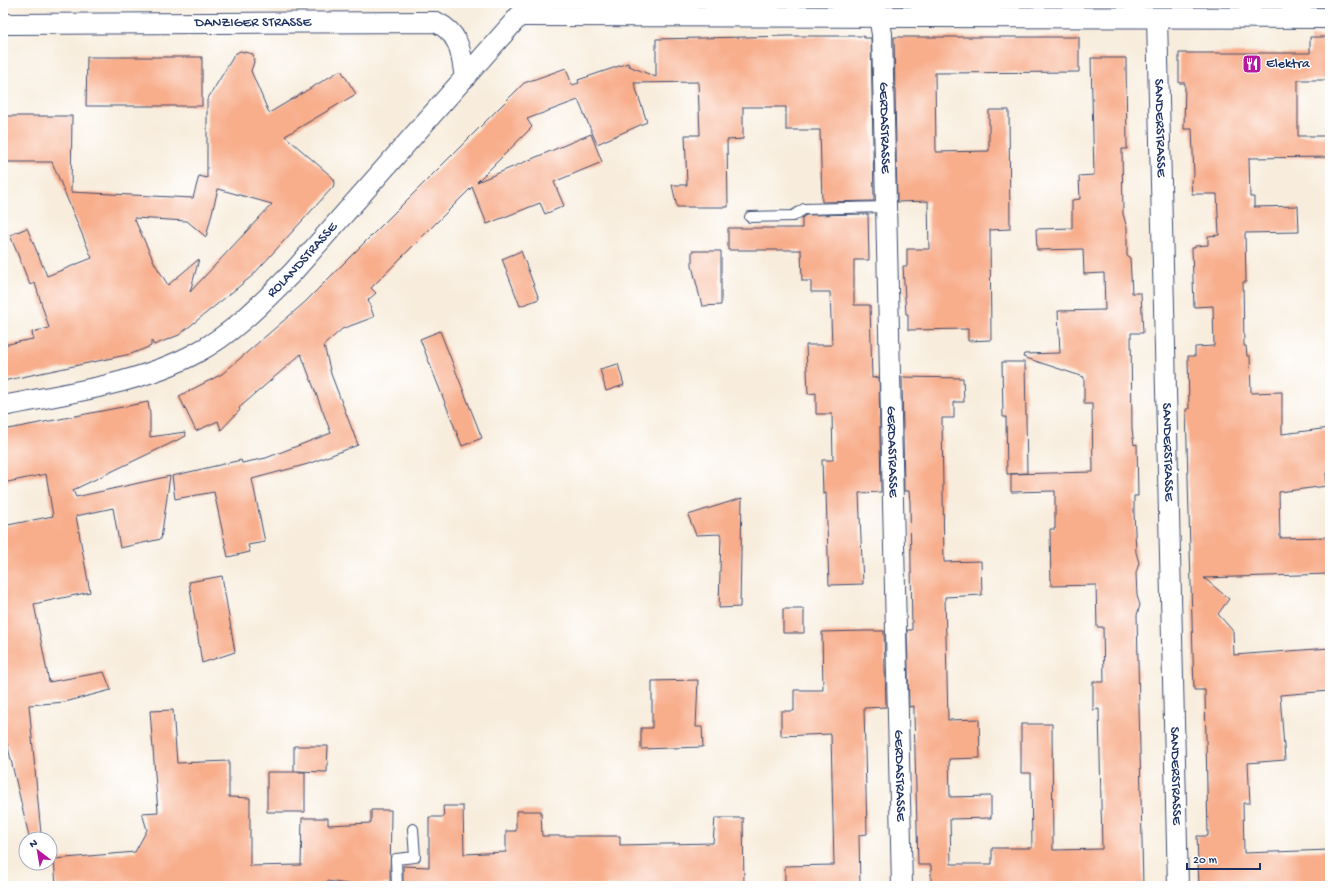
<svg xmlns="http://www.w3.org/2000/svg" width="1333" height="889" viewBox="0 0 1333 889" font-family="'Gochi Hand',sans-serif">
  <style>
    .building { fill: #f8ad8b; fill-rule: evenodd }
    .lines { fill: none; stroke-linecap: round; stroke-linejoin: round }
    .service-casing { stroke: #3c4c71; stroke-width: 12 }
    .minor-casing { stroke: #3c4c71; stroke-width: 22 }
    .service { stroke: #fff; stroke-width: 10 }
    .minor { stroke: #fff; stroke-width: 20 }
    .labels { text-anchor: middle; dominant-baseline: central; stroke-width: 3; stroke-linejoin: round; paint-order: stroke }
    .street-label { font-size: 14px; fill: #1b2f5e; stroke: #fff }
    .poi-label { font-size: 14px; fill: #1b2f5e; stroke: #fff; text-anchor: start }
  </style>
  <rect width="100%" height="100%" fill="#fff"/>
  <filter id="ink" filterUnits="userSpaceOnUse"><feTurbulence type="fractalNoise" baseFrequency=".025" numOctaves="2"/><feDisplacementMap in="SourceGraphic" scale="8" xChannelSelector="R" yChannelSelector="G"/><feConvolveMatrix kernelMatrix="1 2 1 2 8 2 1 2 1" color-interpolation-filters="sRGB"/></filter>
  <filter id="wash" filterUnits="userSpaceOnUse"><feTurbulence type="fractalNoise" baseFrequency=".012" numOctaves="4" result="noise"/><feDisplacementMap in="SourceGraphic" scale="16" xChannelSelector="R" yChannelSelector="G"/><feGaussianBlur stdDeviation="0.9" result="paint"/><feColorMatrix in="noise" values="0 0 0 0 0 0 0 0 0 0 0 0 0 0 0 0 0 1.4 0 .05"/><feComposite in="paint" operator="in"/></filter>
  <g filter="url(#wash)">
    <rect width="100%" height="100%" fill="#f8eddd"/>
    <g id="blocks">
      <!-- building -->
      <path class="building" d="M 790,36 L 864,36 L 864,38 L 871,38 L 874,201 L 822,202 L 820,130 L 786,130 L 786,107 L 743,107 L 743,139 L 727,140 L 728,207 L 677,207 L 672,185 L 687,185 L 685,135 L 700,135 L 698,82 L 634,83 L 647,122 L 597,144 L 578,100 L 527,119 L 532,127 L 477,182 L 591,134 L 602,162 L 554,182 L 564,206 L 545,214 L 540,203 L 487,224 L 472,187 L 371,288 L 376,293 L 368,300 L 374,317 L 342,329 L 324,345 L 331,374 L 358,445 L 308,464 L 252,479 L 265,542 L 248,545 L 250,552 L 228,557 L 214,492 L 175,499 L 172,476 L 241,460 L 242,463 L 266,458 L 331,433 L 301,354 L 239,408 L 240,410 L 221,430 L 218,421 L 196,431 L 179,396 L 222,374 L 304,303 L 524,83 L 566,68 L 572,85 L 579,83 L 578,80 L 628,63 L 629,66 L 656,77 L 656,39 Z
        M 894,37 L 1079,37 L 1079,72 L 935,73 L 936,152 L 989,151 L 989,110 L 1009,110 L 1010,229 L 990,230 L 991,340 L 968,341 L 968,329 L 908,330 L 908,314 L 906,314 L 903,266 L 907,266 L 907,249 L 929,249 L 928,201 L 897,202 Z
        M 1310,37 L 1330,37 L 1330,80 L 1298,80 L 1298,136 L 1330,136 L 1330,157 L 1249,158 L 1250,197 L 1254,197 L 1254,207 L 1298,206 L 1299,232 L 1245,233 L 1246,282 L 1243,282 L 1244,346 L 1246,346 L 1247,356 L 1250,356 L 1251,393 L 1282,392 L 1282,434 L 1330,428 L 1330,473 L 1326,473 L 1327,486 L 1279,492 L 1280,538 L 1330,537 L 1330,574 L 1204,578 L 1229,599 L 1218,614 L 1233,631 L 1234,655 L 1330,648 L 1330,691 L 1280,695 L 1285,760 L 1248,763 L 1250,803 L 1243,803 L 1244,853 L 1330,850 L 1330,886 L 1199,886 L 1197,836 L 1208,836 L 1205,690 L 1194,690 L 1186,409 L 1189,409 L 1188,356 L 1195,356 L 1195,347 L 1214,346 L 1213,306 L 1194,307 L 1192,248 L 1195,248 L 1195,246 L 1208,245 L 1208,236 L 1219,235 L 1217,194 L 1192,194 L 1191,181 L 1194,175 L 1192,129 L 1184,129 L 1185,83 L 1179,83 L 1179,53 L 1310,53 Z
        M 240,51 L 253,54 L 254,62 L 251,71 L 269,113 L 341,70 L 356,94 L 285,136 L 332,177 L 335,181 L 333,187 L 252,276 L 179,335 L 154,345 L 151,340 L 151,346 L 131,354 L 3,381 L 3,345 L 33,339 L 32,332 L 49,328 L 35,283 L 30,285 L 10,235 L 27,228 L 47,276 L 92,258 L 52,162 L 3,162 L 3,116 L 72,116 L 71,192 L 193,198 L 199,176 L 207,178 L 207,100 L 235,54 ZM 218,189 L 272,204 L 190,292 L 199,259 L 168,285 L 155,264 L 134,218 L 187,221 L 206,237 Z
        M 87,57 L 202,57 L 202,106 L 86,106 Z
        M 1091,58 L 1126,58 L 1127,149 L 1122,149 L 1123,214 L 1127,228 L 1127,256 L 1130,258 L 1132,293 L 1141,293 L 1143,333 L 1131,333 L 1132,429 L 1134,445 L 1137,444 L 1138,496 L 1134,496 L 1134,512 L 1136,552 L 1139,563 L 1136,573 L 1137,596 L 1140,605 L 1137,615 L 1143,886 L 931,886 L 931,865 L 918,865 L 914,714 L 914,706 L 909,707 L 907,630 L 912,630 L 910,502 L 909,491 L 904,491 L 902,377 L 963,378 L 964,402 L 954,402 L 954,418 L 942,418 L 944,562 L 981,561 L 982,595 L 945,597 L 948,720 L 979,719 L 980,758 L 949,759 L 950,797 L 991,796 L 991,818 L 950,819 L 951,864 L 992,864 L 992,848 L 1032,848 L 1031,773 L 1021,773 L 1021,724 L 1052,724 L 1053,850 L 1102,849 L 1099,709 L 1093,710 L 1093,682 L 1104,682 L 1103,627 L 1097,627 L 1096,585 L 1051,586 L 1050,529 L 1055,529 L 1055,491 L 1011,492 L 1011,474 L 1093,472 L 1092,404 L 1084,404 L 1084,377 L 1023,357 L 1024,354 L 1060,353 L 1058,311 L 1105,310 L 1104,273 L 1084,274 L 1083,249 L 1037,250 L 1036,229 L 1072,228 L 1072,200 L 1080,199 L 1079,176 L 1094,175 Z
        M 868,214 L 869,260 L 854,260 L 854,305 L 870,305 L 872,378 L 879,377 L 881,492 L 859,493 L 863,584 L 829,585 L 826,493 L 823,494 L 822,460 L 833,460 L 832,414 L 816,414 L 816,393 L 808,394 L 806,345 L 832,345 L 830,292 L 811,292 L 811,281 L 802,281 L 801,250 L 728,250 L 728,228 L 802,228 L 802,218 L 806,215 Z
        M 521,251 L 539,299 L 520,306 L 502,259 Z
        M 692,251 L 721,251 L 721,305 L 702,306 L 692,266 Z
        M 440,331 L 482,438 L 462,446 L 420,339 Z
        M 1002,362 L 1025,362 L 1027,473 L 1007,474 L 1006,417 L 1003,417 Z
        M 618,364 L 624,385 L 606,391 L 600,369 Z
        M 148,402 L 150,414 L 150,437 L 185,432 L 186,436 L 73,490 L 76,497 L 170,476 L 161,539 L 120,548 L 113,508 L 76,516 L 90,592 L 34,604 L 49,682 L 104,672 L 111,690 L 65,702 L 29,705 L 41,834 L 29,836 L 7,743 L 3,744 L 3,526 L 53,516 L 46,474 L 3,483 L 3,430 Z
        M 742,498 L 740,607 L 719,608 L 721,534 L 696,535 L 688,515 Z
        M 222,576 L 235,652 L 202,663 L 189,582 Z
        M 783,609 L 804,609 L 804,633 L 783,633 Z
        M 864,631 L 884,631 L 886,707 L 864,708 L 867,834 L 859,835 L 860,886 L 785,886 L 785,866 L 834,865 L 831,734 L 781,736 L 781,711 L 794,711 L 794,690 L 823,690 L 822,632 Z
        M 698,680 L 696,727 L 702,727 L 703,747 L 641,749 L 641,728 L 652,728 L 652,681 Z
        M 173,710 L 177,763 L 229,761 L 229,797 L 250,798 L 250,866 L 301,865 L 302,818 L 328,818 L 328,825 L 371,823 L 371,810 L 391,810 L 390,884 L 348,884 L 327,881 L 327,886 L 56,886 L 54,859 L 135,852 L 147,830 L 142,813 L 158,812 L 150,711 Z
        M 294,746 L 328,746 L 327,772 L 294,771 Z
        M 267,772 L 305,772 L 305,812 L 267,812 Z
        M 443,806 L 463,806 L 464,854 L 506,852 L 506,831 L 516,831 L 516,811 L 541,811 L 542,836 L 620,836 L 620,845 L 713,843 L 715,818 L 743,818 L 744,886 L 403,886 L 403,866 L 429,867 L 429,817 L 444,817 Z"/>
    </g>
  </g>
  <g filter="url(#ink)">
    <use href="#blocks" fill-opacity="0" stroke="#3c4c71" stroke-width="1"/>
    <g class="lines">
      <!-- service casing -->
      <g class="service-casing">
        <path id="service" d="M 750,217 L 793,216 L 804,209 L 886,207
          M 397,886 L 396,859 L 415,857 L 413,829"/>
      </g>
      <!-- minor casing -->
      <g class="minor-casing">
        <g id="minor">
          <path d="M 519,16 L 1330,18"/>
          <path id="s1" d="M 879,17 L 882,34 L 902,886"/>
          <path id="s2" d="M 1157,18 L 1178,886"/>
          <path id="s3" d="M 3,24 L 436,22 C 461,34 461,54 465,78"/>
          <path id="s4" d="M 3,406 C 66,393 139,384 196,353 C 234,333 263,302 293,272 L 528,6"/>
        </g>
      </g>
      <!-- service -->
      <use href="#service" class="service"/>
      <!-- minor -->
      <use href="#minor" class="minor"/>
    </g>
  </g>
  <!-- icons -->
  <defs>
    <g id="restaurant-square" transform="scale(1)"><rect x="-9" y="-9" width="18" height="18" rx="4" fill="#b5179e" stroke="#fff"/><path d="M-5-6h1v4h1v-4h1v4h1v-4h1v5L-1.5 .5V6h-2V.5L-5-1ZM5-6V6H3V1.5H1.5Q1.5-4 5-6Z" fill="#fff"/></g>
  </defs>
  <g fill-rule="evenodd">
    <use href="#restaurant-square" x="1252" y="64"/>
  </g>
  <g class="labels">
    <!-- street labels -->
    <g class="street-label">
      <text stroke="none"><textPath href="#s3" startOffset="250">DANZIGER STRASSE</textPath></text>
      <text stroke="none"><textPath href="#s1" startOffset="111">GERDASTRASSE</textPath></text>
      <text stroke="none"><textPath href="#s2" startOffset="110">SANDERSTRASSE</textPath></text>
      <text stroke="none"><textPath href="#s4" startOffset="343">ROLANDSTRASSE</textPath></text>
      <text stroke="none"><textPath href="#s1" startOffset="435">GERDASTRASSE</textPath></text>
      <text stroke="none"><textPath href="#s2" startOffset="434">SANDERSTRASSE</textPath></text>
      <text stroke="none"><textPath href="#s1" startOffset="759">GERDASTRASSE</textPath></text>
      <text stroke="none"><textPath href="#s2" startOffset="758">SANDERSTRASSE</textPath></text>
    </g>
    <!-- poi labels -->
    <g class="poi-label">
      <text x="1266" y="64">Elektra</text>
    </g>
  </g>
  <!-- margin -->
  <rect width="1333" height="889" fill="none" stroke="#fff" stroke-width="16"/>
  <!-- north arrow -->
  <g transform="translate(38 851) rotate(329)"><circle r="19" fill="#ffffff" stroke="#a4acbf"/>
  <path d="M0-3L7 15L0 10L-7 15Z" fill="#b5179e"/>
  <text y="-6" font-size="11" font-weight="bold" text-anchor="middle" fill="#1b2f5e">N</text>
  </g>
  <!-- scale -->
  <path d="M1187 863v6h73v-6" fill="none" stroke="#1b2f5e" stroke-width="2"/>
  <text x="1193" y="863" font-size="12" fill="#1b2f5e" stroke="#ffffff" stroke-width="3" paint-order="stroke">20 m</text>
</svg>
